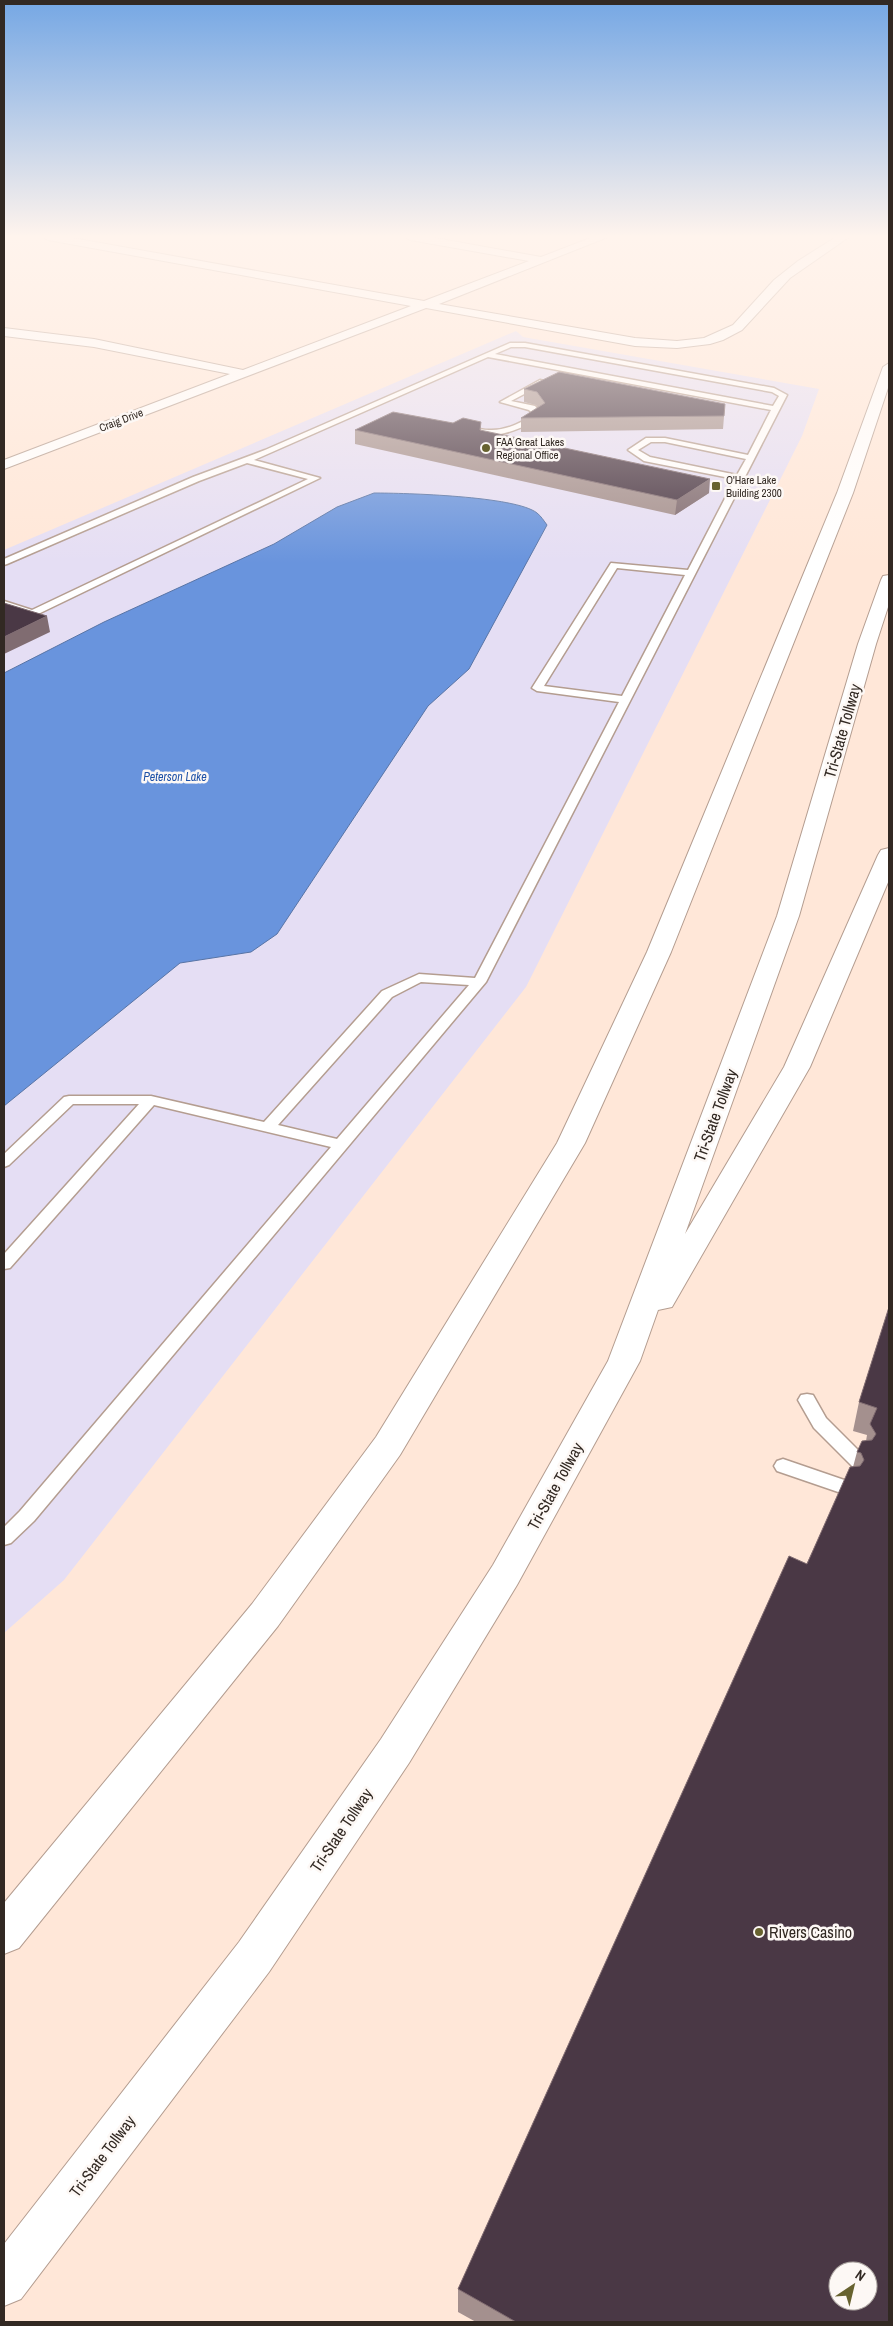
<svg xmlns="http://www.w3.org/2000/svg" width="893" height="2326" viewBox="0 0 893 2326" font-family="'Archivo Narrow',sans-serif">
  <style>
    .commercial { fill: #e5def4 }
    .water { fill: #6994dd; stroke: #5874a5 }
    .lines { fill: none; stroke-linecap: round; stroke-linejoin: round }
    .service-casing { stroke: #b49d90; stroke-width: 3 }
    .minor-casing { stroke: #b49d90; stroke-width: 2 }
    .motorway-casing { stroke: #b49d90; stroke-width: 2 }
    .service { fill: #fff; fill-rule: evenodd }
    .minor { fill: #fff; fill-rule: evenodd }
    .motorway { fill: #fff; fill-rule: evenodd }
    .wall { fill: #a4908e }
    .shaded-wall { fill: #806c71 }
    .building { fill: #4a3845; stroke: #806c71; fill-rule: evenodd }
    .poi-dot { fill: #67622f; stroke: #fdf8f5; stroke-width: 2 }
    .labels { text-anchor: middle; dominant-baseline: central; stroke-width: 5; stroke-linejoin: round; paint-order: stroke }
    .far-street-label { font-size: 11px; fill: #322923; stroke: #fdf8f5 }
    .far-poi-label { font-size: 11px; fill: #322923; stroke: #fdf8f5; text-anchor: start }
    .far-water-label { font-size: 12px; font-style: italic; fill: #1e51a7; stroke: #fdf8f5 }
    .near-street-label { font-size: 16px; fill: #322923; stroke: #fdf8f5 }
    .near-poi-label { font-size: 16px; fill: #322923; stroke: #fdf8f5; text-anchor: start }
  </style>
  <rect width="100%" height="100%" fill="#ffe7d8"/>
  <!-- commercial -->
  <path class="commercial" d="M 516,331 L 523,337 L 819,389 L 802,436 L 526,987 L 64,1580 L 4,1633 L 4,550 Z"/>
  <!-- water -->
  <path class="water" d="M 374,493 C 404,493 516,496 537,513 C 541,516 544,521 547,525 L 469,669 L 428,706 L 277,934 L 251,952 L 180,963 L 4,1106 L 4,673 L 104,622 L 274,544 L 337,507 Z"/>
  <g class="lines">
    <!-- service casing -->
    <g class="service-casing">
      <path id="service" d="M 510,343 L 525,343 L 774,388 L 787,395 L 486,982 L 34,1521 L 11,1543 L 4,1545 L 4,1527 L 20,1511 L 331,1147 L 154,1105 L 10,1268 L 4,1269 L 4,1254 L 139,1104 L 73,1104 L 9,1165 L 4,1167 L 4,1154 L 64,1097 L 69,1096 L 151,1096 L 264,1122 L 382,991 L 419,974 L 475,978 L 619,702 L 537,691 L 532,688 L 611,563 L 688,570 L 735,479 L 644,461 L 628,450 L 646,438 L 665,438 L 748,455 L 771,410 L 488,357 L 254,460 L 320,478 L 36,615 L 4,607 L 4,601 L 32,610 L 308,479 L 247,463 L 199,481 L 7,564 L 4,565 L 4,559 L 193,477 L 265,450 ZM 511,347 L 525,347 L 772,392 L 779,396 L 773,406 L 495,354 ZM 651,442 L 665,442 L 746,459 L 737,475 L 650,457 L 638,450 ZM 617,568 L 685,575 L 622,696 L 544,686 ZM 421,982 L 469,985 L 337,1139 L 278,1125 L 392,997 Z
        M 540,380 L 547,382 L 511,401 L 535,406 L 543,416 L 542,418 C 522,428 486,445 465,430 C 471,426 481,430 489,430 C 506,431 520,423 534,415 L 529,410 L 500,402 Z
        M 807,1394 L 813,1395 L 826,1418 L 865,1457 L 868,1462 L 865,1467 L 859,1469 L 853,1467 L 814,1428 L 798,1400 L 801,1395 Z
        M 783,1459 L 853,1483 L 856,1488 L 853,1493 L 847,1495 L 777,1471 L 774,1466 L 777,1461 Z"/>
    </g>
    <!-- minor casing -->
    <g class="minor-casing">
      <path id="minor" d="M 43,237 L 67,237 L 424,301 L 529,261 L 410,240 L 405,237 L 430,237 L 541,257 L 593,237 L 608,237 L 439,304 L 635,338 L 677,341 L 704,338 L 733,325 L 774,280 L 798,261 L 836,237 L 849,237 L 790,278 L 742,330 L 723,340 L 710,344 L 677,348 L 635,346 L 426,308 L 4,469 L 4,460 L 230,374 L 94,347 L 4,336 L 4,328 L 94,339 L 243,370 L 411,306 L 48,240 Z"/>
    </g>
    <!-- motorway casing -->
    <g class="motorway-casing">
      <path id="motorway" d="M 889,363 L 889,385 L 853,493 L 671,952 L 585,1143 L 400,1455 L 278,1626 L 19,1948 L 4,1954 L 4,1903 L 252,1604 L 376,1437 L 557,1143 L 647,952 L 837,493 L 883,367 Z
        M 889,575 L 889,604 L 876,644 L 799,916 L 685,1234 L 784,1067 L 878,855 L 881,850 L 889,848 L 889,880 L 810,1067 L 672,1307 L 658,1310 L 640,1361 L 517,1585 L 409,1763 L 269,1972 L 21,2299 L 4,2306 L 4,2244 L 239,1942 L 381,1739 L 493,1565 L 608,1361 L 777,916 L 858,644 L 881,580 L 883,576 Z"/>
    </g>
    <!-- service -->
    <use href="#service" class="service"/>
    <!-- minor -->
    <use href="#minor" class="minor"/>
    <!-- motorway -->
    <use href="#motorway" class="motorway"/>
  </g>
  <!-- wall -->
  <path class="wall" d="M 524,389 L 725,404 L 723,429 L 521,432 L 521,418 L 538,408 L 536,405 L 524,402 Z
    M 481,422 L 481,431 L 709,493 L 675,515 L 355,444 L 355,430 Z
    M 889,1307 L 889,2322 L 476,2322 L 458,2312 L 458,2289 L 853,1467 L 857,1452 L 866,1441 L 867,1435 L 853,1431 L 859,1402 Z"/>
  <!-- shaded-wall -->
  <path class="shaded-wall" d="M 710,479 L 709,493 L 675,515 L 677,500 Z
    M 47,616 L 50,632 L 4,654 L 4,637 Z"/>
  <!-- building -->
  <path class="building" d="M 559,372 L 725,404 L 724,416 L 521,418 L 545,403 L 537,392 L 524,389 Z
    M 393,412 L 453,423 L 463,418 L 481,422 L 480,430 L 710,479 L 677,500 L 355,430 Z
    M 4,603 L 47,616 L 4,637 Z
    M 889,1307 L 889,2322 L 516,2322 L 458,2289 L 789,1556 L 807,1564 L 850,1467 L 860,1466 L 864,1460 L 861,1453 L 857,1452 L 862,1441 L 872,1440 L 876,1434 L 870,1424 L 877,1408 L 859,1402 ZM 838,2271 L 868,2271 L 868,2301 L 838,2301 Z"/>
  <!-- sky -->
  <linearGradient id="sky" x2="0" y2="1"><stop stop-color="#75a7e4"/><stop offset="0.42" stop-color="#fff4ed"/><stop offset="1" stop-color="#fff4ed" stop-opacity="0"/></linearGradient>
  <rect width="893" height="563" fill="url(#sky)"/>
  <!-- markers -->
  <g class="poi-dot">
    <circle cx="486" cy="448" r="5"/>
    <rect x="711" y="481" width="10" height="10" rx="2.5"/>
    <circle cx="759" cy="1932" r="5"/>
  </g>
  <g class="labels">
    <!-- far-street labels -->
    <g class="far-street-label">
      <text transform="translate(121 420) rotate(-21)">Craig Drive</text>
    </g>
    <!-- far-poi labels -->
    <g class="far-poi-label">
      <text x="496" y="442">FAA Great Lakes<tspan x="496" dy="13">Regional Office</tspan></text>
      <text x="726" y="480">O'Hare Lake<tspan x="726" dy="13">Building 2300</tspan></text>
    </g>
    <!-- far-water labels -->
    <g class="far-water-label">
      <text x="175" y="777">Peterson Lake</text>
    </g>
    <!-- near-street labels -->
    <g class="near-street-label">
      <text transform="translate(842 731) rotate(-74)">Tri-State Tollway</text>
      <text transform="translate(715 1115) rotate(-70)">Tri-State Tollway</text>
      <text transform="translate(555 1486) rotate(-61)">Tri-State Tollway</text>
      <text transform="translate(341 1830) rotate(-56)">Tri-State Tollway</text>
      <text transform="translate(102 2156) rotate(-53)">Tri-State Tollway</text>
    </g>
    <!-- near-poi labels -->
    <g class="near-poi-label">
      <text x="769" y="1932">Rivers Casino</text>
    </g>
  </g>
  <!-- border -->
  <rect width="893" height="2326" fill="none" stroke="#322923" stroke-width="10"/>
  <!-- north arrow -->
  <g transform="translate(853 2286) rotate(35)"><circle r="24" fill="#fdf8f5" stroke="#aca5a1"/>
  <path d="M0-4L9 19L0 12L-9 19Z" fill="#67622f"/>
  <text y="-8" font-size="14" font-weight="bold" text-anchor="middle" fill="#322923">N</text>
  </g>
</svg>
